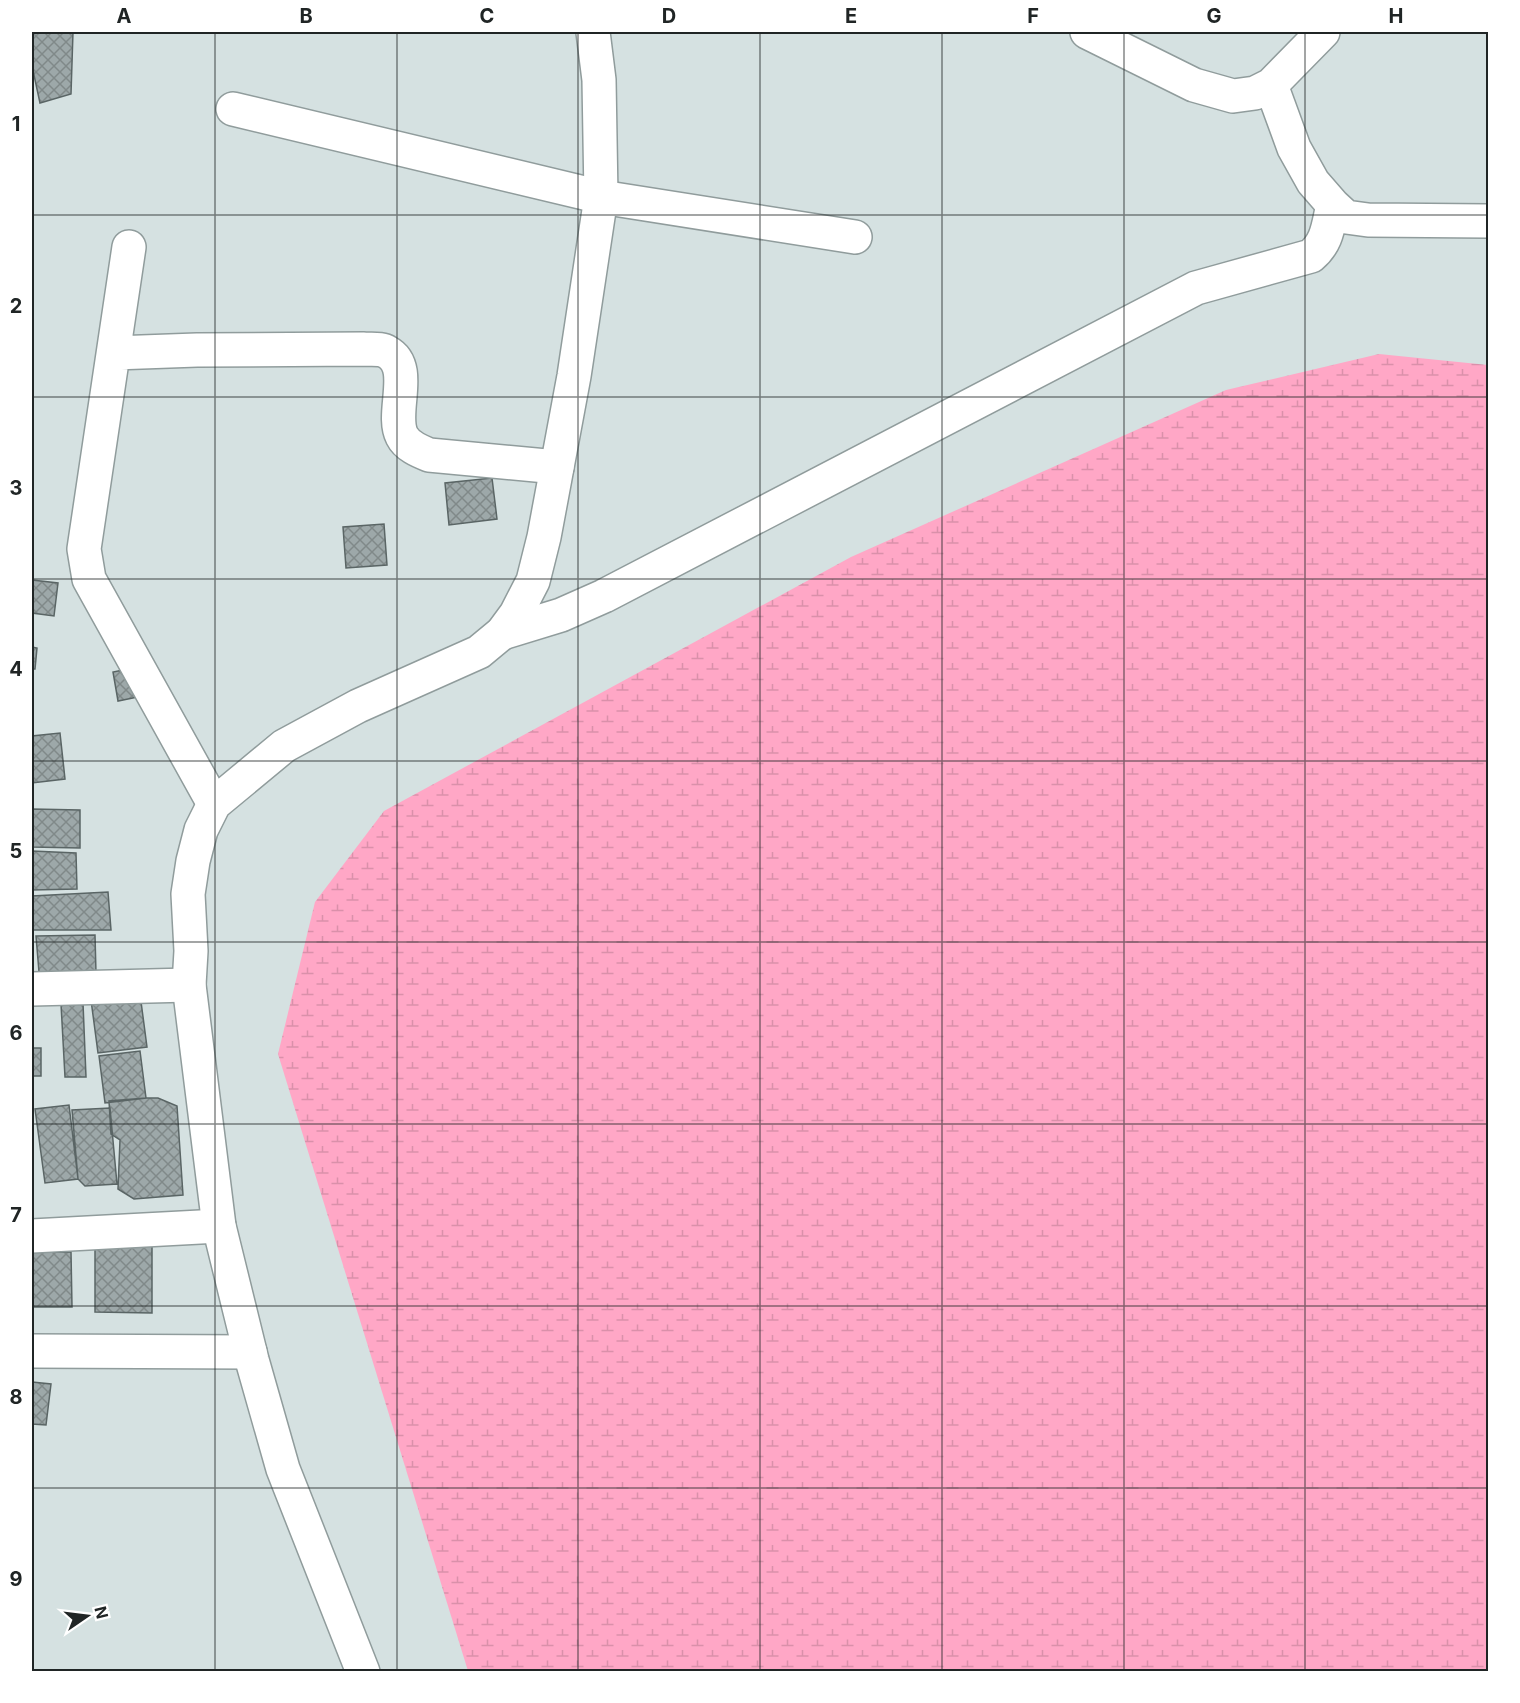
<svg xmlns="http://www.w3.org/2000/svg" width="1520" height="1703" viewBox="0 0 1520 1703" font-family="Inter,sans-serif">
  <style>
    .wetland { fill: url(#wetland-marsh) }
    .building { fill: url(#building-cross-hatch); stroke: #5a6565; stroke-width: 1.5 }
    .lines { fill: none; stroke-linecap: round; stroke-linejoin: round }
    .street-casing { stroke: #909c9c; stroke-width: 36 }
    .secondary-casing { stroke: #909c9c; stroke-width: 36 }
    .street { stroke: #fff; stroke-width: 33 }
    .secondary { stroke: #fff; stroke-width: 33 }
    .grid { fill: none; stroke: #202525; stroke-width: 1.5; stroke-opacity: 0.55 }
    .neatline { fill: none; stroke: #202525; stroke-width: 2 }
    .grid-label { font-size: 20px; text-anchor: middle; font-weight: bold; fill: #202525 }
  </style>
  <defs>
    <pattern id="wetland-marsh" width="20" height="14" patternUnits="userSpaceOnUse" patternTransform="scale(1.5)"><rect width="20" height="14" fill="#ffa7c6"/><path d="M1 5h8M5 5V1M11 12h8M15 12V8" fill="none" stroke="#da90aa"/></pattern>
    <pattern id="building-cross-hatch" width="8" height="8" patternUnits="userSpaceOnUse" patternTransform="scale(1.5)"><rect width="8" height="8" fill="#9da8a9"/><path d="M0 0l8 8M0 8l8-8" fill="none" stroke="#808989"/></pattern>
  </defs>
  <rect width="100%" height="100%" fill="#d5e1e1"/>
  <!-- wetland -->
  <path class="wetland" d="M 1379,354 L 1488,365 L 1488,1671 L 468,1671 L 278,1054 L 315,902 L 384,811 L 851,557 L 1226,390 Z"/>
  <!-- building -->
  <path class="building" d="M 41,32 L 73,32 L 71,94 L 40,103 L 32,66 L 32,33 Z
    M 492,478 L 497,519 L 449,525 L 445,483 Z
    M 384,524 L 387,565 L 346,568 L 343,527 Z
    M 32,580 L 58,583 L 54,616 L 32,613 Z
    M 32,647 L 37,648 L 35,669 L 32,669 Z
    M 133,668 L 138,697 L 118,701 L 113,672 Z
    M 60,733 L 65,779 L 32,783 L 32,736 Z
    M 32,809 L 80,810 L 80,848 L 32,847 Z
    M 32,851 L 76,853 L 77,889 L 32,890 Z
    M 108,892 L 111,930 L 32,930 L 32,896 Z
    M 95,935 L 96,973 L 39,972 L 36,936 Z
    M 140,994 L 147,1047 L 98,1053 L 91,1000 Z
    M 83,1003 L 86,1077 L 65,1077 L 61,1004 Z
    M 32,1048 L 41,1048 L 41,1076 L 32,1076 Z
    M 140,1051 L 146,1098 L 105,1103 L 99,1056 Z
    M 146,1098 L 158,1098 L 177,1106 L 183,1195 L 134,1199 L 118,1189 L 120,1140 L 111,1134 L 109,1101 Z
    M 69,1105 L 78,1179 L 45,1183 L 35,1109 Z
    M 110,1108 L 117,1184 L 85,1186 L 78,1179 L 72,1110 Z
    M 32,1240 L 47,1240 L 47,1252 L 71,1252 L 72,1307 L 32,1307 Z
    M 95,1243 L 152,1244 L 152,1313 L 95,1312 Z
    M 32,1382 L 51,1384 L 46,1425 L 32,1424 Z"/>
  <g class="lines">
    <!-- street casing -->
    <g class="street-casing">
      <path id="street" d="M 1087,32 L 1194,85 L 1233,96 L 1255,93 L 1271,85 L 1323,32
        M 1271,85 L 1294,148 L 1313,182 L 1333,205 L 1346,217 L 1368,220 L 1488,221
        M 233,109 L 601,197 L 855,237
        M 129,247 L 84,549 L 89,579 L 214,804
        M 114,353 L 197,350 L 364,349 C 371,350 381,348 387,352 C 415,367 390,413 402,436 C 407,446 419,451 429,455 L 557,467
        M 502,633 L 561,615 L 604,596 L 1196,288 L 1311,256 C 1328,242 1328,225 1333,205
        M 32,989 L 189,985
        M 32,1236 L 219,1226
        M 32,1351 L 250,1352"/>
    </g>
    <!-- secondary casing -->
    <g class="secondary-casing">
      <path id="secondary" d="M 363,1672 L 283,1469 L 252,1360 L 219,1226 L 189,985 L 191,951 L 188,894 L 193,861 L 201,830 L 214,804 L 284,746 L 358,706 L 479,652 L 502,633 L 516,614 L 533,581 L 544,537 L 574,376 L 601,197 L 599,80 L 593,32"/>
    </g>
    <!-- street -->
    <use href="#street" class="street"/>
    <!-- secondary -->
    <use href="#secondary" class="secondary"/>
  </g>
  <!-- grid -->
  <path class="grid" d="M 215,32 L 215,1672M 397,32 L 397,1672M 578,32 L 578,1672M 760,32 L 760,1672M 942,32 L 942,1672M 1124,32 L 1124,1672M 1305,32 L 1305,1672M 32,215 L 1488,215M 32,397 L 1488,397M 32,579 L 1488,579M 32,761 L 1488,761M 32,942 L 1488,942M 32,1124 L 1488,1124M 32,1306 L 1488,1306M 32,1488 L 1488,1488"/>
  <!-- border -->
  <rect width="1520" height="1703" fill="none" stroke="#ffffff" stroke-width="66"/>
  <!-- north arrow -->
  <g transform="translate(87 1616) rotate(76)" stroke="#ffffff" stroke-width="4.5" paint-order="stroke">
  <path d="M0-4.5L10 22L0 15L-10 22Z" fill="#202525"/>
  <text y="-9" font-size="16" font-weight="bold" text-anchor="middle" fill="#202525">N</text>
  </g>
  <rect x="33" y="33" width="1454" height="1637" class="neatline"/>
  <g class="grid-label">
    <text x="124" y="23">A</text>
    <text x="306" y="23">B</text>
    <text x="487" y="23">C</text>
    <text x="669" y="23">D</text>
    <text x="851" y="23">E</text>
    <text x="1033" y="23">F</text>
    <text x="1214" y="23">G</text>
    <text x="1396" y="23">H</text>
    <text x="16" y="131">1</text>
    <text x="16" y="313">2</text>
    <text x="16" y="495">3</text>
    <text x="16" y="676">4</text>
    <text x="16" y="858">5</text>
    <text x="16" y="1040">6</text>
    <text x="16" y="1222">7</text>
    <text x="16" y="1404">8</text>
    <text x="16" y="1586">9</text>
  </g>
</svg>
